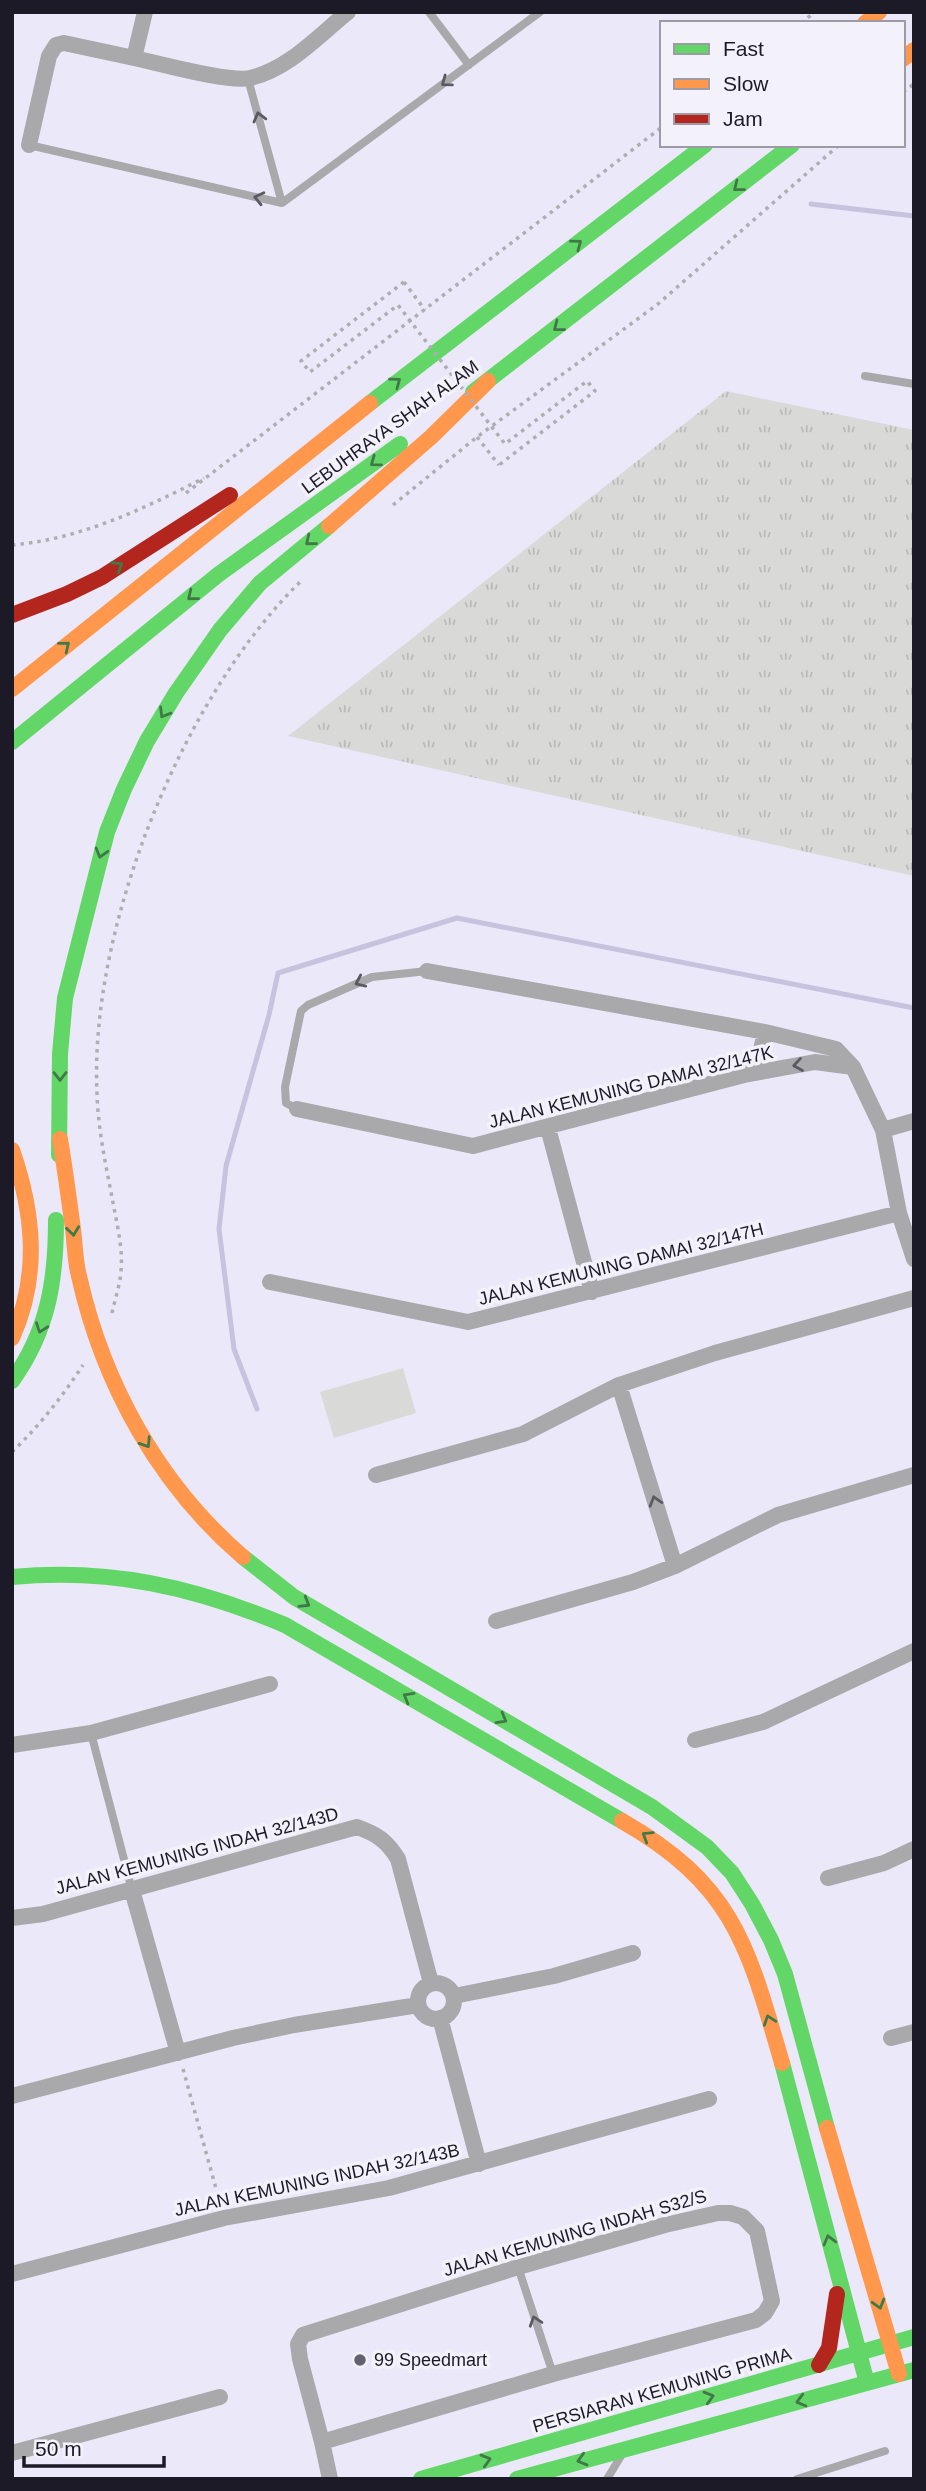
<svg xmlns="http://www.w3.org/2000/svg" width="926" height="2491" viewBox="0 0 926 2491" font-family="Helvetica,sans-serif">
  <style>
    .grass { fill: url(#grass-tufts) }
    .pitch { fill: #d9dad7 }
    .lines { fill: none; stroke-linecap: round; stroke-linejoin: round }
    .stream { stroke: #c7c2dd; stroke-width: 5 }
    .path { stroke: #afadb2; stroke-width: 3.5; stroke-dasharray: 3.5 5; stroke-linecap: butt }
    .lane { stroke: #a9a8aa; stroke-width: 8 }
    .street { stroke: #a9a8aa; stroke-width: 16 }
    .fast { stroke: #63d668; stroke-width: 16 }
    .slow { stroke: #ff974d; stroke-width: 16 }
    .jam { stroke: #b3261e; stroke-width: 16 }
    .path-bridge { stroke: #afadb2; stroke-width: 3.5; stroke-dasharray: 3.5 5; stroke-linecap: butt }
    .oneway { stroke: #5b5a62 }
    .oneway2 { stroke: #407848 }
    .poi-dot { fill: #646270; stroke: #f3f2fa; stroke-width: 2.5 }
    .labels { text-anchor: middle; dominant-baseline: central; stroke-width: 7; stroke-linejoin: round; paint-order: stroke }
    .street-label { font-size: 18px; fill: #1c1a27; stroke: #f3f2fa }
    .poi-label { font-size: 18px; fill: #1c1a27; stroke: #f3f2fa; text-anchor: start }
  </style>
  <defs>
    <pattern id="grass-tufts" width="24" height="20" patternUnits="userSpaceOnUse" patternTransform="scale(1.75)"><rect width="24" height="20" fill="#d9dad7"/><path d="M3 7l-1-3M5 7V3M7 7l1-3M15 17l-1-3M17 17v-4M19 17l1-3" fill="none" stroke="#babab9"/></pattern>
  </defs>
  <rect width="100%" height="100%" fill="#ebe8f9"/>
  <!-- grass -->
  <path class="grass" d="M 726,391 L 914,430 L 914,876 L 288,736 Z"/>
  <!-- pitch -->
  <path class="pitch" d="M 403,1368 L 416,1413 L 334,1438 L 320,1392 Z"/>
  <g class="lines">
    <!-- stream -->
    <path class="stream" d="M 811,204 L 914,216
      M 257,1409 L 234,1349 L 219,1229 L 226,1166 L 269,1015 L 278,973 L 457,918 L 914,1008"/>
    <!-- path -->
    <path class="path" d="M 801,23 L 815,12
      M 903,92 L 914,84
      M 404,282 L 425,310
      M 477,437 L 499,465
      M 186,493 L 662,127
      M 393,505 L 477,437 L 658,304 L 839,145
      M 12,545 C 81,539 143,509 204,478
      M 112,1313 C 115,1299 120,1285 121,1271 C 123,1250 118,1229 114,1208 C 107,1170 98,1132 97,1093 C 89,928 183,696 301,581
      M 12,1452 C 40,1425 62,1397 83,1365
      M 183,2069 L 220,2203"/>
    <!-- lane -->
    <path class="lane" d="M 429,12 L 469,65
      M 248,79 L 282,203
      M 29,145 L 282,203 L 540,12
      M 865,376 L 914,384
      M 297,1109 L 286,1103 L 285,1087 L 301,1011 L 308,1005 L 372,977 L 427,971
      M 91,1733 L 132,1890
      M 518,2267 L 553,2374
      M 607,2479 L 621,2456
      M 797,2479 L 885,2451"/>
    <!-- street -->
    <path class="street" d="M 134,58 C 158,63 230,83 250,78 C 289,69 318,36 348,12
      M 29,145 L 49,56 L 56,45 L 64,43 L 134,58 L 145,12
      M 427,971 L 765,1032 L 836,1049 L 853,1067 L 883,1130 L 899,1213 L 914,1259
      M 744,1075 L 759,1059 L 765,1032
      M 297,1109 L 473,1146 L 744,1075 L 815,1062 L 853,1067
      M 548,1128 L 592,1292
      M 883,1130 L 914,1121
      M 270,1282 L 468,1322 L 899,1213
      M 619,1385 L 675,1566
      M 376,1475 L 523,1434 L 619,1385 L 715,1353 L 914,1298
      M 496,1621 L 633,1582 L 675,1566 L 778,1515 L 914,1475
      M 695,1740 L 763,1722 L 914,1651
      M 12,1745 L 91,1733 L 270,1684
      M 828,1878 L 884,1863 L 914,1849
      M 132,1890 L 178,2053
      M 12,1918 L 43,1914 L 357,1827 C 377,1834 387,1841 398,1859 L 431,1983
      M418 2001a18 18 0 1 1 36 0a18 18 0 1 1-36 0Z
      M 454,1996 L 554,1976 L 633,1953
      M 440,2018 L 479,2164
      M 891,2038 L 914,2032
      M 12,2096 L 233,2038 L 294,2025 L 418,2005
      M 12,2274 L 224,2218 L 389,2188 L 709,2099
      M 322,2442 L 300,2359 L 298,2344 L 303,2335 L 518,2267 L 665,2225 L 718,2213 L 730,2213 L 743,2217 L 757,2231 L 772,2301 L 765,2313 L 756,2320 L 553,2374 L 322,2442 L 330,2479
      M 12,2453 L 220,2397"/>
    <!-- fast -->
    <path class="fast" d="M 473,392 L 792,145
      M 370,403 L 705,145
      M 12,742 L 219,574 L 400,444
      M 59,1155 L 60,1054 L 65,998 L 107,832 L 124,789 L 147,741 L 176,693 L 220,630 L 260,583 L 329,526
      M 12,1381 C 48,1331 56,1281 56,1220
      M 243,1557 L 294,1597 L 652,1807 L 707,1847 L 732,1873 L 752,1904 L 771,1940 L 785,1974 L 827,2128
      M 12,1577 C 111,1568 194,1587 285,1625 L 622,1821
      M 782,2063 L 867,2383
      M 421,2479 L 914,2337
      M 517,2479 L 914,2370"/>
    <!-- slow -->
    <path class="slow" d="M 865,23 L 879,12
      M 903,59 L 914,50
      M 329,526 L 431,437 L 488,381
      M 12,689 L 370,403
      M 60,1139 C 65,1169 69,1199 73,1229 C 75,1245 75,1261 79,1276 C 103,1384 159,1485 243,1557
      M 12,1150 C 34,1213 40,1276 12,1338
      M 622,1821 C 734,1885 748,1946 782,2063
      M 827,2128 L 899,2374"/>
    <!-- jam -->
    <path class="jam" d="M 12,615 L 67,594 L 102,577 L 230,495
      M 819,2365 L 829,2348 L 837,2294"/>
    <!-- path-bridge -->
    <path class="path-bridge" d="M 404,282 L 301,361 L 310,372 L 398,305 L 505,444 L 587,381 L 595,391 L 499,465"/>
  </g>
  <!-- one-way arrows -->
  <defs><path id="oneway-chevron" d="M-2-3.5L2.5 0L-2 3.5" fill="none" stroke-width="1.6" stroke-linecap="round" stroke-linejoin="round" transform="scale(1.75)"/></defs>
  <g class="oneway">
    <use href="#oneway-chevron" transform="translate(446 82) rotate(144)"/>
    <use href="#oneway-chevron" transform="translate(259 117) rotate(-105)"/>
    <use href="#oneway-chevron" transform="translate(259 198) rotate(-167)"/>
    <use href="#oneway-chevron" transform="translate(360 982) rotate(156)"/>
    <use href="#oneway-chevron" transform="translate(798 1065) rotate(171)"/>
    <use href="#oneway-chevron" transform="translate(655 1501) rotate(-107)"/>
    <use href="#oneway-chevron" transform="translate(535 2321) rotate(-108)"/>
  </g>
  <g class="oneway2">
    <use href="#oneway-chevron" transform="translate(738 187) rotate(142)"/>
    <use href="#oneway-chevron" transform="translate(577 244) rotate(-37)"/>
    <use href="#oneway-chevron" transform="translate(558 327) rotate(142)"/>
    <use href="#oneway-chevron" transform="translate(396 382) rotate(-37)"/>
    <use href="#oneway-chevron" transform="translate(375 462) rotate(144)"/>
    <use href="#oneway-chevron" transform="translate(310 541) rotate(141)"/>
    <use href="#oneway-chevron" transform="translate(118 566) rotate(-33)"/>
    <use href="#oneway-chevron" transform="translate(192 596) rotate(141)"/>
    <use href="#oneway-chevron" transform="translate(65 646) rotate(-39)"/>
    <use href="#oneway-chevron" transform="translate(164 713) rotate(121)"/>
    <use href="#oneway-chevron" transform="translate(101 853) rotate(106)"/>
    <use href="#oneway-chevron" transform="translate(60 1076) rotate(90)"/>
    <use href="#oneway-chevron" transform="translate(73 1231) rotate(83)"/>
    <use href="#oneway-chevron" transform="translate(41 1328) rotate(110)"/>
    <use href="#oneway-chevron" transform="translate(146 1443) rotate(57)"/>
    <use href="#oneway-chevron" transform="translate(305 1603) rotate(31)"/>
    <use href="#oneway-chevron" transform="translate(408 1697) rotate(-150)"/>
    <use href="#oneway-chevron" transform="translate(502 1719) rotate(30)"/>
    <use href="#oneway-chevron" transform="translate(647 1836) rotate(-148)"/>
    <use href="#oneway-chevron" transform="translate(769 2020) rotate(-109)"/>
    <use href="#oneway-chevron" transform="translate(829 2240) rotate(-105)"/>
    <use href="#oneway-chevron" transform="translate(879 2304) rotate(74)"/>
    <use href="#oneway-chevron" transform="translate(709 2397) rotate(-16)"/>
    <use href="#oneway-chevron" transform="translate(801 2401) rotate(165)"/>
    <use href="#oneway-chevron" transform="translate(486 2460) rotate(-16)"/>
    <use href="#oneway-chevron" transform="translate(582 2460) rotate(164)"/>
  </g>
  <!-- markers -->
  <circle class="poi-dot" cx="360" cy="2360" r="7"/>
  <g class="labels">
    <!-- street labels -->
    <g class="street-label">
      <text transform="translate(390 427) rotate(-36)">LEBUHRAYA SHAH ALAM</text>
      <text transform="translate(631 1087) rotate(-14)">JALAN KEMUNING DAMAI 32/147K</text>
      <text transform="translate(621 1264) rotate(-14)">JALAN KEMUNING DAMAI 32/147H</text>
      <text transform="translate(197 1851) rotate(-15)">JALAN KEMUNING INDAH 32/143D</text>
      <text transform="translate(317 2180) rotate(-12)">JALAN KEMUNING INDAH 32/143B</text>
      <text transform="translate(575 2233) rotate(-16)">JALAN KEMUNING INDAH S32/S</text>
      <text transform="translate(662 2390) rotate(-16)">PERSIARAN KEMUNING PRIMA</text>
    </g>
    <!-- poi labels -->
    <g class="poi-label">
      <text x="374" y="2360">99 Speedmart</text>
    </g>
  </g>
  <!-- border -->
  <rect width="926" height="2491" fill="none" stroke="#1c1a27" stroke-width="28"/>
  <!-- legend -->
  <rect x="660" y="21" width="245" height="126" fill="#f3f2fa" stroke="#9d9ca6" stroke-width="2"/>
  <rect x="674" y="44" width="35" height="10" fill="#63d668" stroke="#9d9ca6" stroke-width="2"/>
  <text x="723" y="56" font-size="21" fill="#1c1a27">Fast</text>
  <rect x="674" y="79" width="35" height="10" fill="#ff974d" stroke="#9d9ca6" stroke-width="2"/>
  <text x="723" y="91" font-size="21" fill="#1c1a27">Slow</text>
  <rect x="674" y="114" width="35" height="10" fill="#b3261e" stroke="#9d9ca6" stroke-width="2"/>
  <text x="723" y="126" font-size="21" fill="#1c1a27">Jam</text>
  <!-- scale -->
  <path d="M24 2456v10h140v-10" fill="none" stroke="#1c1a27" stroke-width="3.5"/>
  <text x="35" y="2456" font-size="21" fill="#1c1a27" stroke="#f3f2fa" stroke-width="5" paint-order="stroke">50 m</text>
</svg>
